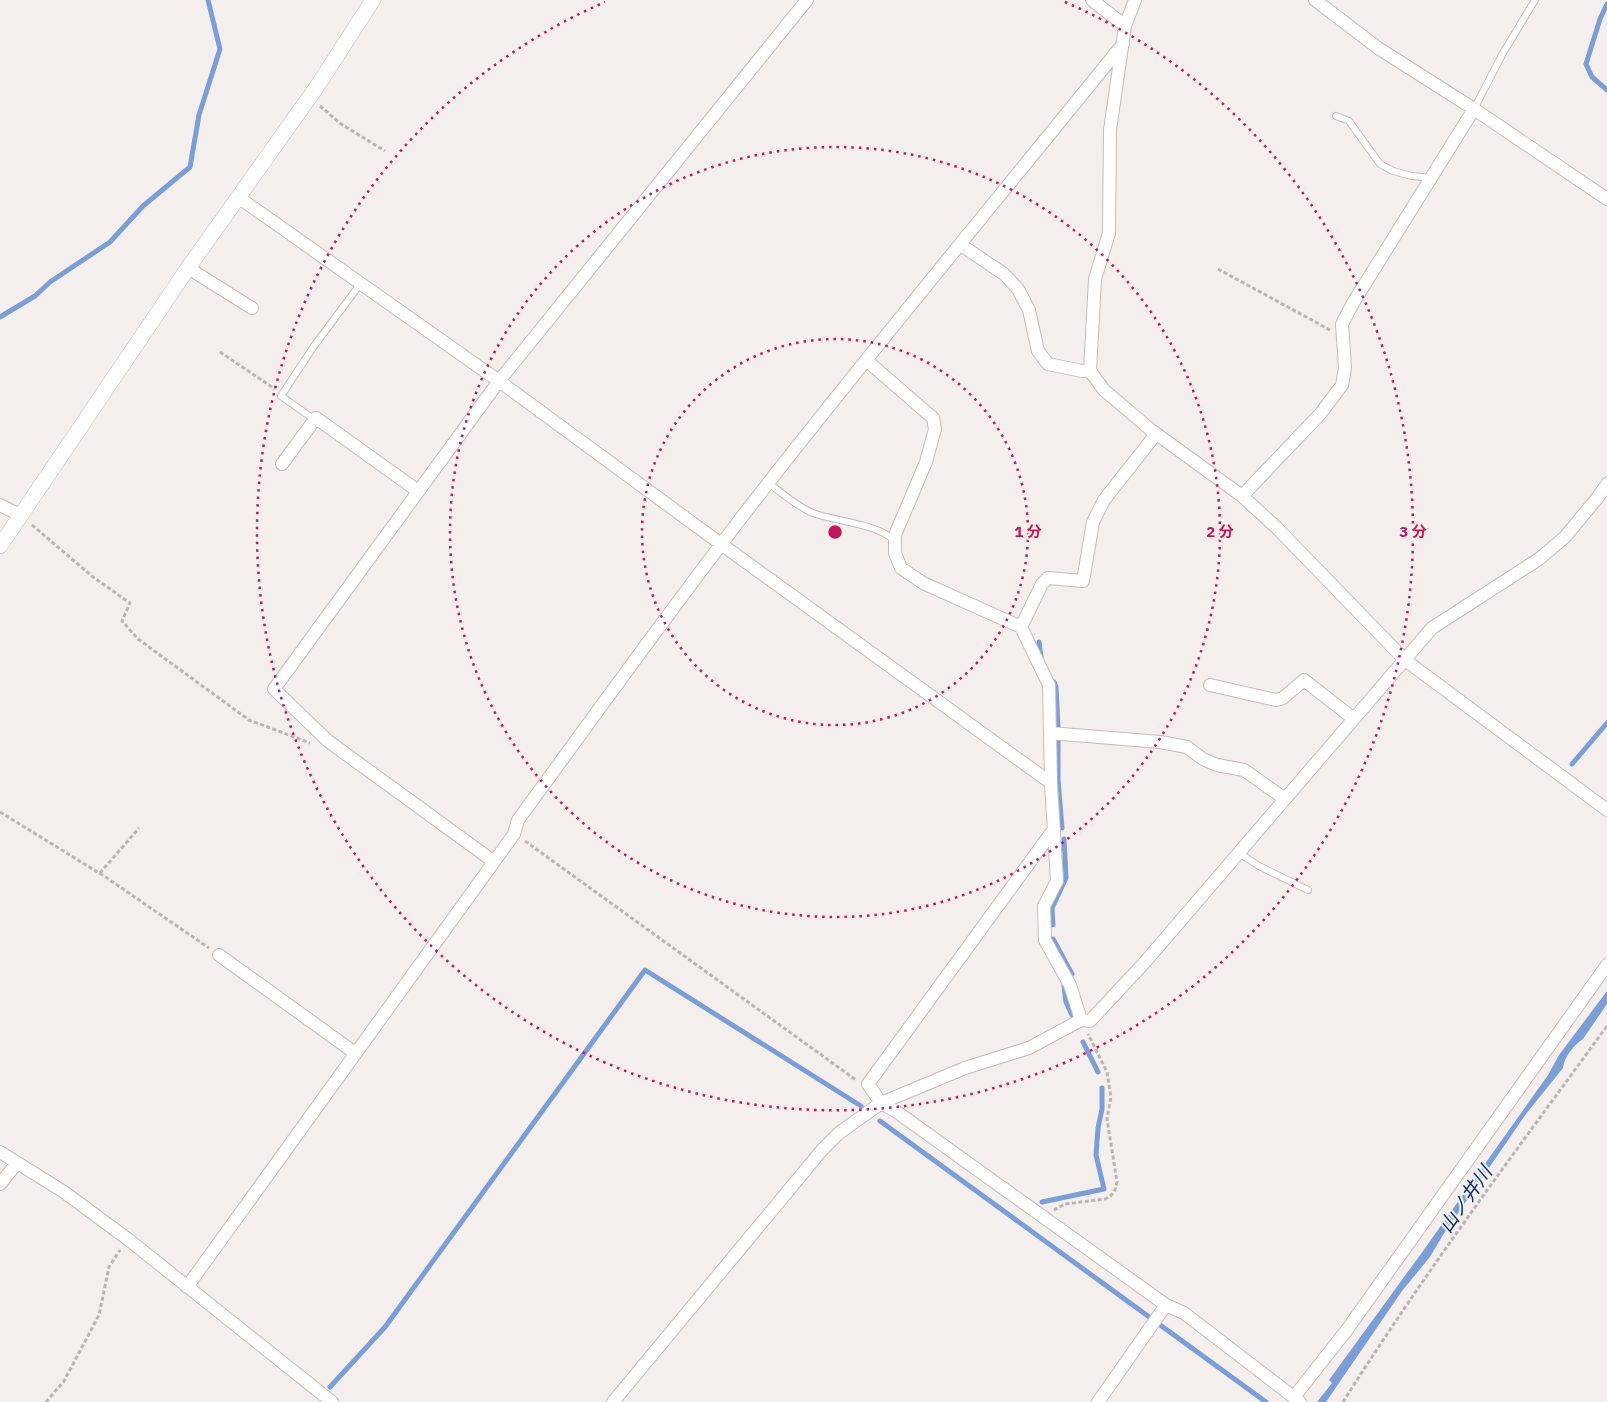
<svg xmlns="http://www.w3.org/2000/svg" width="1607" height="1402" viewBox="0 0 1607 1402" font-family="'IBM Plex Sans','Noto Sans JP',sans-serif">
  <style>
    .water { fill: #7c9ed7 }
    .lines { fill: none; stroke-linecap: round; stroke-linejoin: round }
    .stream { stroke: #7c9ed7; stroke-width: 5 }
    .service-casing { stroke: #c2bdbb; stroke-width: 8 }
    .minor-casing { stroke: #c2bdbb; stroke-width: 14 }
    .tertiary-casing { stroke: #c2bdbb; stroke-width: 16 }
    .path { stroke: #b9b5b3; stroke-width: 3; stroke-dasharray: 4 2.5; stroke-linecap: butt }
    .service { stroke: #fff; stroke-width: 6 }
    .minor { stroke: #fff; stroke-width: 12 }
    .tertiary { stroke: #fff; stroke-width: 15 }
    .ring { fill: none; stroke: #c2185b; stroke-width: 2.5; stroke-dasharray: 2.5 5 }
    .labels { text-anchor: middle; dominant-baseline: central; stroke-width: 4; stroke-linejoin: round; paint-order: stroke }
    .water-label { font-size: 19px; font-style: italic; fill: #072e70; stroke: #f4efed }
    .centre { fill: #c2185b; stroke: #f4efed; stroke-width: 2.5 }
    .ring-label { font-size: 15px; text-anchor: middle; font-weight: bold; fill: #c2185b; stroke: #f4efed; stroke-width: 4; stroke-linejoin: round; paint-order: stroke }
  </style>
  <rect width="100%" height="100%" fill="#f4efed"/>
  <!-- water -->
  <path class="water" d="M 1607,991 L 1607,1004 L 1583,1039 C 1574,1045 1564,1057 1563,1068 L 1526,1114 L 1443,1235 L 1430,1257 L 1402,1291 L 1326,1402 L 1317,1402 L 1332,1383 L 1329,1380 L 1423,1251 L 1548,1075 L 1559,1055 Z"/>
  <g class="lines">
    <!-- stream -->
    <path class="stream" d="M 1607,4 L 1600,19 L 1586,64 L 1592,77 L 1607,90
      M 0,317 L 35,296 L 50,282 L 110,242 L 143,206 L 190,167 L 199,115 L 220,49 L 208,0
      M 1039,642 L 1041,657
      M 1054,682 L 1056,687 L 1058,727
      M 1058,740 L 1058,780 L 1062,828
      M 1572,764 L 1607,723
      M 1053,925 L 1052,908 L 1066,878 L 1064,839
      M 1053,939 L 1072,974
      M 1064,986 L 1066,1002 L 1072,1015
      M 1083,1042 L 1098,1072
      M 880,1121 L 1266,1402
      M 1042,1202 L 1104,1189 L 1096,1155 L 1098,1128 L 1102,1109 L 1102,1088
      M 330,1387 L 385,1327 L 645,970 L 861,1106"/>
    <!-- service casing -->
    <g class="service-casing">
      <path id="service" d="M 1474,109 L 1503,53 L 1535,0
        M 1336,116 L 1349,121 L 1380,164 L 1393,171 L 1412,176 L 1431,178
        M 315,420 L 281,396 L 314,346 L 361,283
        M 768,483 C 781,492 799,508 813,513 C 837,522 875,523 894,540
        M 1239,853 L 1259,866 L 1308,890"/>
    </g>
    <!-- minor casing -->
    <g class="minor-casing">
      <path id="minor" d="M 1092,0 L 1125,26
        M 1135,0 L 1125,26 L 1110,130 L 1109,233 L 1095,279 L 1090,371 L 1104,390 L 1151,430 L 1242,496 L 1277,528 L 1405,660 L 1607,810
        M 1315,0 L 1378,48 L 1474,109 L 1607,199
        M 238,197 L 499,381 L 721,544 L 1051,783
        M 961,245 L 1004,274 L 1018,289 L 1029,310 L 1038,351 L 1048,364 L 1082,371 L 1090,371
        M 188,268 L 252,308
        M 866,360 L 933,418 L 935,429 L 926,462 L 895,535 L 895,553 L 901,568 L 923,583 L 1021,627 L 1049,685 L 1051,783 L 1057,881 L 1044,906 L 1045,940 L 1070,985 L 1081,1020
        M 282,464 L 316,418 L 418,491
        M 1242,496 L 1321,413 L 1342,385 L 1345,368 L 1342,324 L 1353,303 L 1474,109
        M 0,505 L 20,515
        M 1021,627 L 1042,584 L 1048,578 L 1083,581 L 1093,522 L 1104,500 L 1156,434
        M 1210,685 L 1276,700 L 1283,698 L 1304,680 L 1354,719
        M 1050,733 L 1160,742 L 1187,747 L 1203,759 L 1217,765 L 1244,770 L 1285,799
        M 1054,829 L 868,1084 L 881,1103 L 897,1112 L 1166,1305 L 1184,1313 L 1300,1402
        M 493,861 L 328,741 L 274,689 L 499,381 L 807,0
        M 219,955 L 355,1053
        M 0,1152 L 64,1192 L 129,1240 L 332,1402
        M 0,1184 L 17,1163
        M 187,1287 L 514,834 L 518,820 C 601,707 682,593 769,482 C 885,334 1005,190 1123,44
        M 1294,1397 L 1346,1331 L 1607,965
        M 613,1402 L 822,1150 L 839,1133 L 881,1103 L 965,1068 L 1029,1048 L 1081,1020 L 1090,1021 L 1145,962 L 1432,628 L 1539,559 L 1565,537 L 1598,497 L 1607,484
        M 1098,1402 L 1166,1305"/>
    </g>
    <!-- tertiary casing -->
    <g class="tertiary-casing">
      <path id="tertiary" d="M 0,546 L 188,268 L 316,88 L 373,0"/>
    </g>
    <!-- path -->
    <path class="path" d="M 320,106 L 341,124 L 385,151
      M 1218,269 L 1330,330
      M 220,352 L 275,389
      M 32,525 L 93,577 L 130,603 L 122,621 L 138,639 L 249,720 L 310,743
      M 0,812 L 104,876 L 209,948
      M 525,841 L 856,1080
      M 100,873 L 139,828
      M 1054,1210 L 1065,1204 L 1105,1199 C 1114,1195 1115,1191 1117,1182 L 1107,1119 L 1111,1097 L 1107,1072 L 1088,1034
      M 46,1402 L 64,1381 L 99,1315 L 109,1267 L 120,1250
      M 1343,1402 C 1425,1272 1517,1149 1607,1026"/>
    <!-- service -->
    <use href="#service" class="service"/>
    <!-- minor -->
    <use href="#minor" class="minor"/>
    <!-- tertiary -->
    <use href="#tertiary" class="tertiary"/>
  </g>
  <!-- distance rings -->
  <g class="ring">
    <circle cx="835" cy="532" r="193"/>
    <circle cx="835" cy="532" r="385"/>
    <path d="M1065 2A578 578 0 1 1 605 2"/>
  </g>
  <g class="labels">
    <!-- water labels -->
    <g class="water-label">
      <text transform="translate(1465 1199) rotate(-55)">山ノ井川</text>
    </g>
  </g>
  <circle cx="835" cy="532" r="8" class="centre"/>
  <g class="ring-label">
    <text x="1028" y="537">1 分</text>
    <text x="1220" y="537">2 分</text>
    <text x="1413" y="537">3 分</text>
  </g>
</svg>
